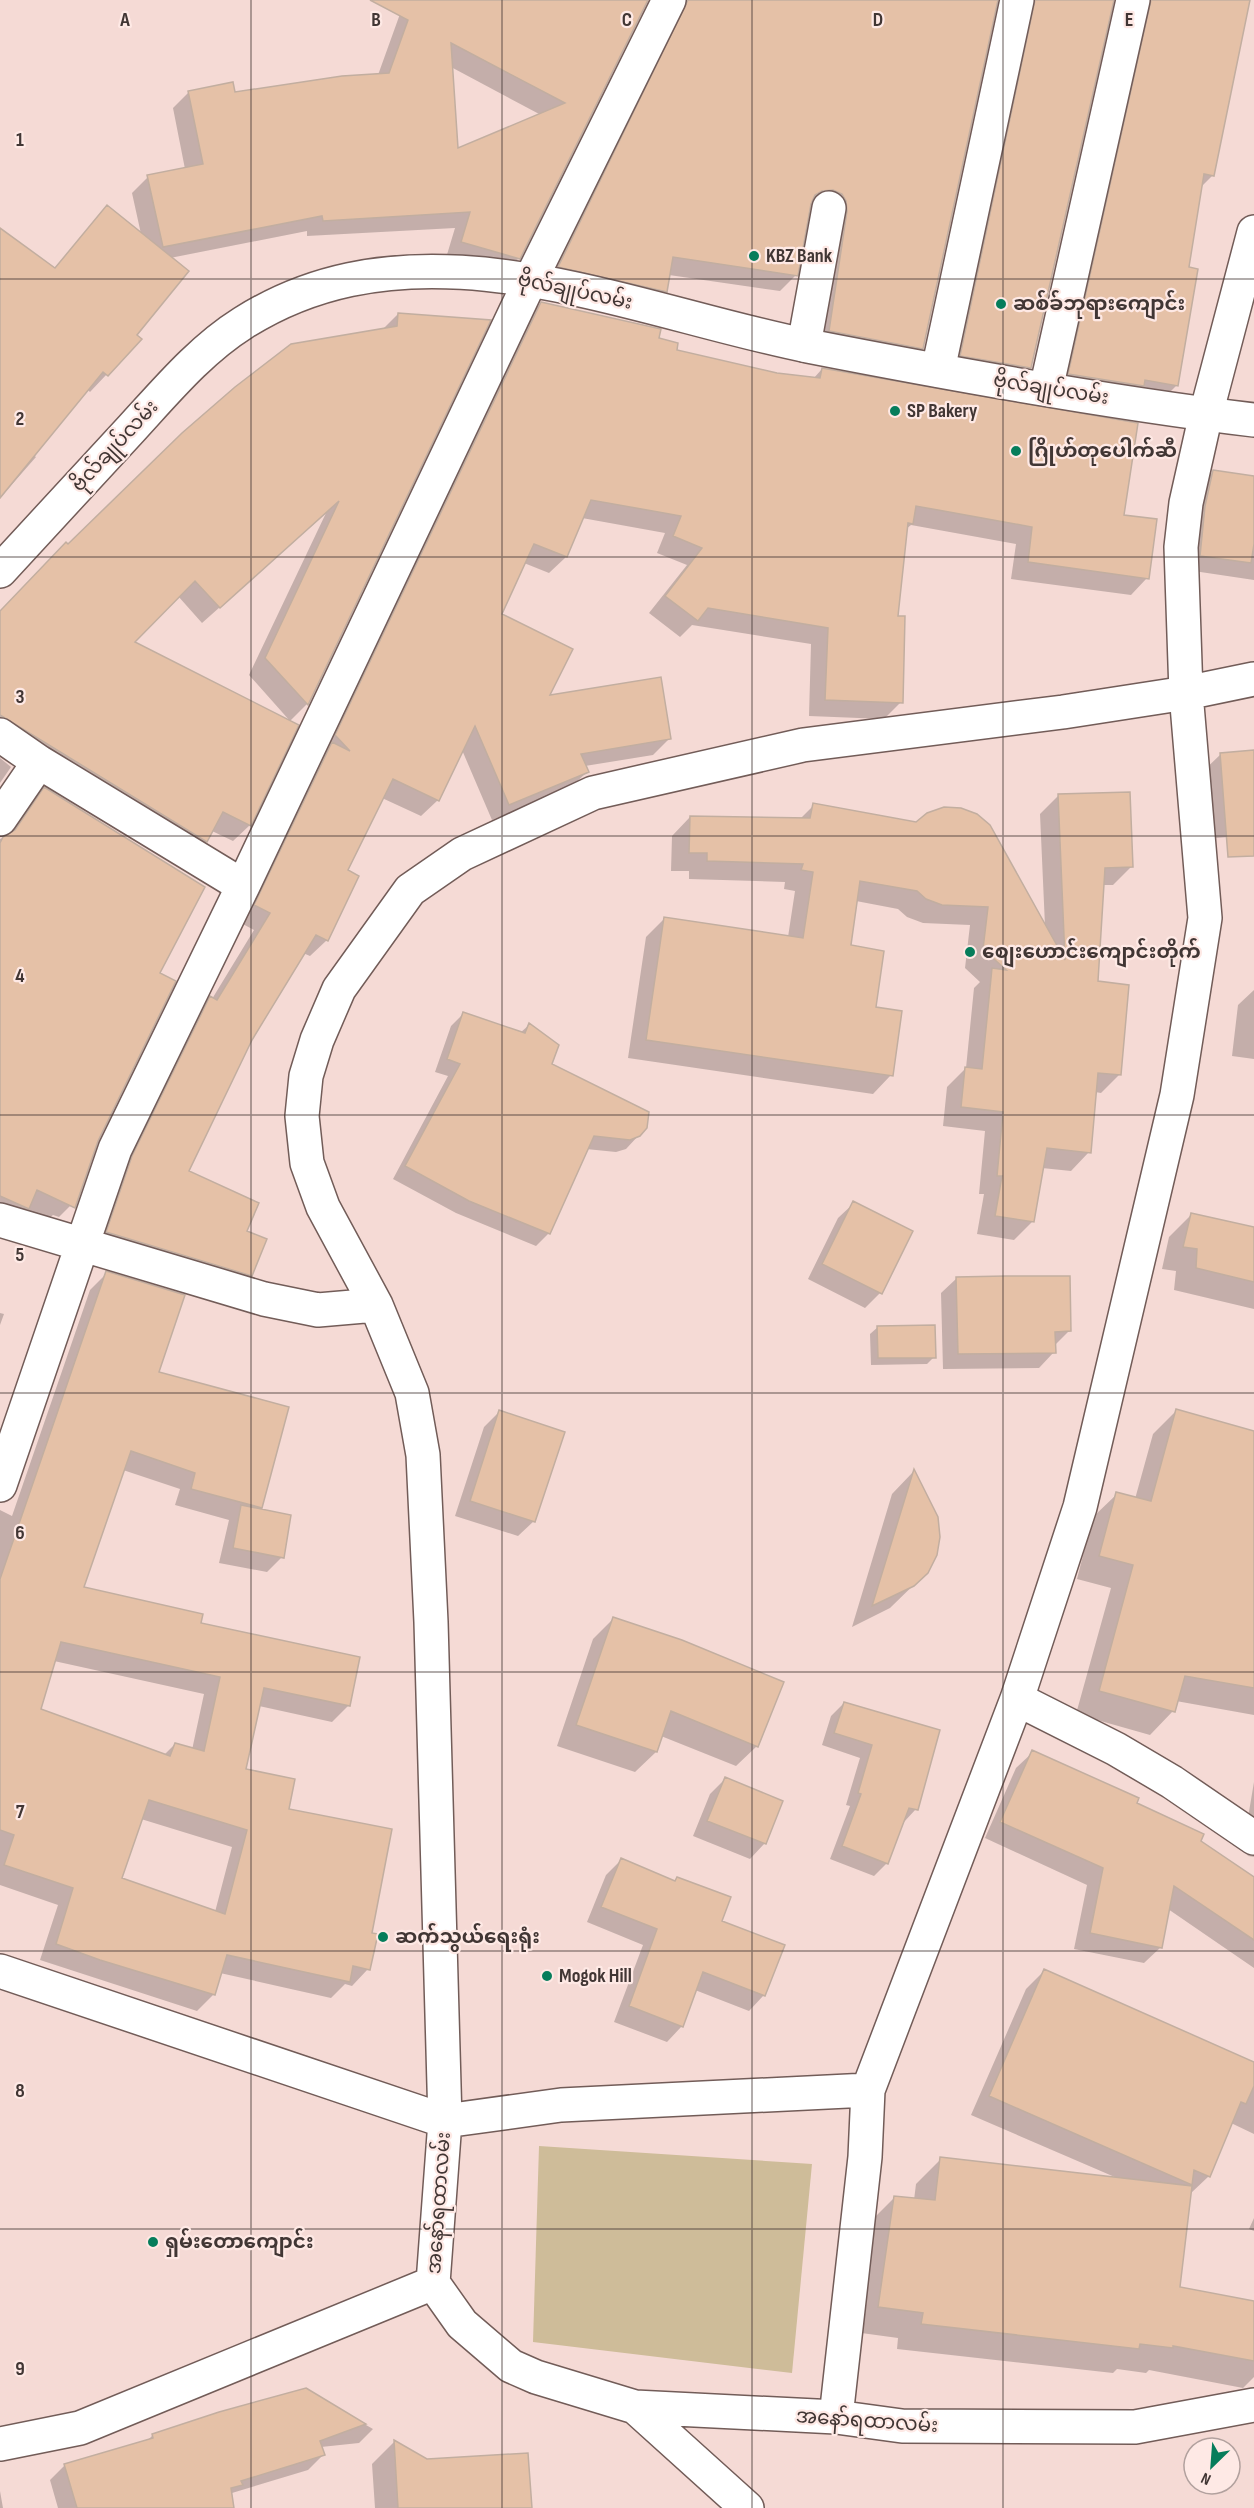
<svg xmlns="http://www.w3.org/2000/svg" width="1254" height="2508" viewBox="0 0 1254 2508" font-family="'Sofia Sans Condensed','Noto Sans Myanmar',sans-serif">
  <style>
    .green { fill: #cebc99 }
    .shadow { fill: #0003; fill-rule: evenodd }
    .building { fill: #e5c1a7; stroke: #c2aea0; stroke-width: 1.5; fill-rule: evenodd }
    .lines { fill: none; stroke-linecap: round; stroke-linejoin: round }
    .minor-casing { stroke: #725c58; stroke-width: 36 }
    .major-casing { stroke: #725c58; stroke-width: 36 }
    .minor { stroke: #fff; stroke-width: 33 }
    .major { stroke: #fff; stroke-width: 33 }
    .grid { fill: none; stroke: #413634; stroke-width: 1.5; stroke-opacity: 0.55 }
    .poi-dot { fill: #067d5b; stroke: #fee9e5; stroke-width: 2 }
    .labels { text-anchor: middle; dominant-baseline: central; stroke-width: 4.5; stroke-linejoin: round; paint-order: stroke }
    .poi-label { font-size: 20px; font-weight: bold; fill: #413634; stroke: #fee9e5; text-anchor: start }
    .street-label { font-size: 20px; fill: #413634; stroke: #fee9e5 }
    .grid-label { font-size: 20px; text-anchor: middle; font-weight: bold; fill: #413634; stroke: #fee9e5; stroke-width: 4.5; stroke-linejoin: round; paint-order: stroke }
  </style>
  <rect width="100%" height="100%" fill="#f5dad5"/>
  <!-- green -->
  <path class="green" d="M 539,2146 L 812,2164 L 792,2373 L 533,2342 Z"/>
  <!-- shadow -->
  <path class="shadow" d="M 405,0 L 646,0 L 519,258 L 503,274 L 446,258 L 455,228 L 307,236 L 307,231 L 170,258 L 135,335 L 140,339 L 90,392 L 87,389 L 33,455 L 36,457 L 0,498 L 0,236 L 54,269 L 107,207 L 141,234 L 132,193 L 148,177 L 185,169 L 173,108 L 189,92 L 234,94 L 378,75 ZM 451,67 L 541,115 L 456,150 Z
    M 675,0 L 996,0 L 922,348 L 906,364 L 813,347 L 816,205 L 809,206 L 796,275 L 780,291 L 669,275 L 666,291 L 650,307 L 543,283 Z
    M 1009,0 L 1112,0 L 1030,367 L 1014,384 L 945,372 Z
    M 1125,0 L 1249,0 L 1213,175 L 1200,188 L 1187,269 L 1177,385 L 1161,401 L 1053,390 Z
    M 541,303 L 658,339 L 675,351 L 777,375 L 813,379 L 822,369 L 1122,516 L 1147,578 L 1131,595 L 1011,579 L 1016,544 L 911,525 L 906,529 L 896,617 L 901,702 L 884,719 L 809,716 L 811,644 L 692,625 L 680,637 L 649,613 L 687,565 L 657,553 L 665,533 L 582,518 L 566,557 L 549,573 L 524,563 L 500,614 L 547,697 L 670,738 L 653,755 L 585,766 L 587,772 L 570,788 L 492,820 L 462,750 L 438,800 L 421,816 L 382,798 L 346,871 L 327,940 L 310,956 L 303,953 L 251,1039 L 187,1172 L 245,1232 L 251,1275 L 234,1292 L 103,1253 L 109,1235 L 97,1231 L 116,1174 L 194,1015 L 212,999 L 254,930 L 239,922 L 524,320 Z
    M 398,314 L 489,321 L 307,704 L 290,721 L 249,675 L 326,513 L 202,623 L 178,596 L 133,643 L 250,825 L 233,841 L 212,831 L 206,842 L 190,858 L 0,740 L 0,612 L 68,546 L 382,330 Z
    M 1213,472 L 1254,477 L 1254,580 L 1187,570 L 1199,486 Z
    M 1254,751 L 1254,835 L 1203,839 L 1198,776 L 1221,754 Z
    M 0,758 L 11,767 L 0,783 Z
    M 45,789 L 158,974 L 76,1200 L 59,1217 L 53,1215 L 48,1219 L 26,1209 L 11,1225 L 0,1220 L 0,839 L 4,838 L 28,806 Z
    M 1058,796 L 1132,866 L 1113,885 L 1102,885 L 1096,982 L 1120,1074 L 1101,1093 L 1095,1092 L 1089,1152 L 1071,1171 L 1042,1168 L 1033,1221 L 1014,1240 L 977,1234 L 984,1194 L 979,1194 L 985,1131 L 943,1126 L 947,1087 L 966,1068 L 974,988 L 980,982 L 965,968 L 970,925 L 923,923 L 907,917 L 898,909 L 856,901 L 849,947 L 874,1008 L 891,1075 L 873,1094 L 628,1058 L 646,937 L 664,919 L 788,937 L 795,891 L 784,889 L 785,882 L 689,879 L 689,871 L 671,871 L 672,836 L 690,817 L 799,820 L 814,805 L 1045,926 L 1040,814 Z
    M 1254,990 L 1254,1059 L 1232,1056 L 1238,1005 Z
    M 463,1014 L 520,1033 L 529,1025 L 550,1065 L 639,1135 L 626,1149 L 616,1152 L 586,1149 L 549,1233 L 536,1246 L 456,1213 L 393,1179 L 448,1076 L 435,1072 L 451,1026 Z
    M 854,1203 L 880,1293 L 865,1308 L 808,1279 L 838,1218 Z
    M 1192,1214 L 1254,1229 L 1254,1309 L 1174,1290 L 1176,1271 L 1162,1269 L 1169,1237 Z
    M 107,1273 L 157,1373 L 261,1508 L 258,1510 L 282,1557 L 267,1572 L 219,1563 L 229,1520 L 175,1505 L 180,1489 L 123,1470 L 82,1588 L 200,1624 L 349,1705 L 332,1722 L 259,1706 L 244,1770 L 287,1811 L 370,1934 L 368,1969 L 352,1986 L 345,1984 L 331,1998 L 220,1973 L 214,1994 L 197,2011 L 40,1960 L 58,1905 L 0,1885 L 0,1510 L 12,1516 L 90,1290 ZM 54,1661 L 204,1694 L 192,1750 L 175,1744 L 164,1755 L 39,1710 ZM 141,1819 L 232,1847 L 215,1912 L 121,1879 Z
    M 957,1278 L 1070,1330 L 1054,1346 L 1054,1352 L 1039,1368 L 943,1369 L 941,1293 Z
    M 0,1313 L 4,1314 L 0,1325 Z
    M 878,1327 L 934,1357 L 927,1364 L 871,1365 L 870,1334 Z
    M 1176,1411 L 1254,1451 L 1254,1715 L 1176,1701 L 1173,1711 L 1150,1735 L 1076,1714 L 1111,1588 L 1077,1579 L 1093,1517 L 1117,1494 L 1135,1499 L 1153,1434 Z
    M 499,1412 L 534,1521 L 518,1536 L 455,1516 L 484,1427 Z
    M 913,1472 L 927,1572 L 890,1608 L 852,1627 L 892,1494 Z
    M 613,1619 L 757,1746 L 736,1766 L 661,1736 L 656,1752 L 635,1772 L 557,1746 L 593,1639 Z
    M 844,1703 L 916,1809 L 904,1822 L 887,1863 L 874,1876 L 830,1859 L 850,1806 L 846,1805 L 860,1758 L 822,1745 L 831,1716 Z
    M 1033,1752 L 1135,1804 L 1254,1879 L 1254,1968 L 1168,1909 L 1161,1947 L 1144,1963 L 1074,1949 L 1087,1885 L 985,1838 L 1016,1768 Z
    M 725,1779 L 765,1843 L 750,1859 L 693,1836 L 710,1794 Z
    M 1254,1782 L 1254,1857 L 1248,1856 L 1243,1847 Z
    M 621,1860 L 674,1882 L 677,1879 L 720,1922 L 764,1995 L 749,2011 L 695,1990 L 682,2026 L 667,2042 L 614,2022 L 643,1945 L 587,1922 L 606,1875 Z
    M 1044,1971 L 1254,2063 L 1254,2134 L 1231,2123 L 1209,2176 L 1190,2194 L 1178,2288 L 1254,2302 L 1254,2377 L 1243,2388 L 1149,2370 L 1146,2373 L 1117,2369 L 1113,2373 L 897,2349 L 898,2338 L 854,2332 L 869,2223 L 894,2198 L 914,2200 L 916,2184 L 941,2159 L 1117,2178 L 971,2115 L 1026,1989 Z
    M 1254,2218 L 1254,2231 L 1249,2229 Z
    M 305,2390 L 373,2429 L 359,2443 L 321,2447 L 323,2455 L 308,2470 L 232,2493 L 233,2508 L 58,2508 L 50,2480 L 65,2465 L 146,2442 L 153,2435 Z
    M 394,2442 L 426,2460 L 530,2508 L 375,2508 L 372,2464 Z
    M 0,2491 L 3,2508 L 0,2508 Z"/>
  <!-- building -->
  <path class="building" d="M 370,0 L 648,0 L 520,259 L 461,242 L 470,212 L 323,221 L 322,216 L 163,247 L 147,175 L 203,164 L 188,91 L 233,82 L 235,92 L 342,76 L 389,73 L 408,20 ZM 451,43 L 565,103 L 458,148 Z
    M 688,0 L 998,0 L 923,349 L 829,331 L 847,211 L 846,201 L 842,194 L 833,190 L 822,191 L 815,195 L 811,204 L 798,276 L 673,257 L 667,292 L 558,267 Z
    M 1035,0 L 1114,0 L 1031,368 L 960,356 Z
    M 1151,0 L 1250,0 L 1214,176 L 1204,174 L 1189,267 L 1198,269 L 1178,386 L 1145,380 L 1144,386 L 1068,374 Z
    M 107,205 L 189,271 L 137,335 L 142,339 L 108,376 L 103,372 L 0,498 L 0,228 L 55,268 Z
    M 541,302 L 661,329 L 659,338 L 678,343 L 677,350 L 777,373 L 820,378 L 822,368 L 1138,423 L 1124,515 L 1157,519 L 1149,579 L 1028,562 L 1032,527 L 916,506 L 913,524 L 908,523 L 898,616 L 905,616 L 903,703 L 825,700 L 828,628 L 708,608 L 698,621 L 665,596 L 702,548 L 673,536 L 681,516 L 591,500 L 567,557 L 534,544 L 502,614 L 573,649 L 550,695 L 661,677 L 671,739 L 581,754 L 589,772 L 509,805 L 475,726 L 439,801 L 393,779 L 348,870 L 359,876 L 328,941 L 316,935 L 252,1040 L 189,1171 L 259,1203 L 247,1231 L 267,1239 L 252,1276 L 106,1232 L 132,1156 L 210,996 L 217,1000 L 270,913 L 254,905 L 332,742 L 350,751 L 335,735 Z
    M 398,313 L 491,320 L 308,705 L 265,658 L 339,501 L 220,608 L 195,581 L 135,642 L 299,725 L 251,826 L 223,812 L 207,842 L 0,715 L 0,611 L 66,542 L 68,544 L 182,433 L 235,387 L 291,344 L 397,326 Z
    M 1213,470 L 1254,476 L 1254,544 L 1251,563 L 1200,556 L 1205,506 Z
    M 1254,750 L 1254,856 L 1228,857 L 1220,753 Z
    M 44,787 L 205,887 L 160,973 L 176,981 L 98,1141 L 75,1208 L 37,1190 L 29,1209 L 0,1196 L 0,843 L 3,837 L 15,830 Z
    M 1130,792 L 1133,867 L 1105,868 L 1098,981 L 1129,985 L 1121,1075 L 1098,1073 L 1091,1153 L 1047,1148 L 1034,1222 L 995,1216 L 1002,1176 L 997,1176 L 1003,1112 L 961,1107 L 965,1067 L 982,1069 L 992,968 L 1006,970 L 983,949 L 988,907 L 942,905 L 926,899 L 917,891 L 860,881 L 851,945 L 884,951 L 876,1007 L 902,1011 L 893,1076 L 646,1040 L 664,917 L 803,938 L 813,872 L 801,870 L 803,864 L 707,861 L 707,853 L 689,853 L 690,816 L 810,818 L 813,803 L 916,822 L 927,813 L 944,807 L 961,808 L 977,814 L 990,825 L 1065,960 L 1058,794 Z
    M 463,1012 L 525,1033 L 529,1023 L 559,1045 L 552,1064 L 649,1112 L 647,1128 L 640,1136 L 630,1140 L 594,1136 L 550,1234 L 469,1201 L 405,1166 L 460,1064 L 447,1059 Z
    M 853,1201 L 913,1231 L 882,1294 L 822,1264 Z
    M 1191,1213 L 1254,1227 L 1254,1282 L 1196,1268 L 1197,1249 L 1183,1247 Z
    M 106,1271 L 185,1295 L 159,1372 L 289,1407 L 262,1508 L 191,1489 L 195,1473 L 131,1451 L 84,1587 L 203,1614 L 201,1623 L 360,1657 L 350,1706 L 264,1688 L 246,1769 L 295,1779 L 289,1809 L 392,1829 L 372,1933 L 378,1934 L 370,1970 L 353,1966 L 350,1982 L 227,1955 L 215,1995 L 100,1960 L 56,1944 L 73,1888 L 4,1865 L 14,1835 L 0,1830 L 0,1579 ZM 61,1642 L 220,1677 L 204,1751 L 175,1743 L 170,1756 L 41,1709 ZM 149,1800 L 247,1830 L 225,1914 L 122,1878 Z
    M 1006,1276 L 1070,1276 L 1071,1331 L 1055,1332 L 1056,1353 L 958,1354 L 956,1277 Z
    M 935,1325 L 936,1358 L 878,1358 L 877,1326 Z
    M 1176,1409 L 1254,1431 L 1254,1688 L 1185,1676 L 1175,1712 L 1099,1691 L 1133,1565 L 1099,1556 L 1116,1492 L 1151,1501 Z
    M 499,1410 L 565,1432 L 535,1522 L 470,1501 Z
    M 914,1469 L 938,1517 L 940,1537 L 937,1555 L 928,1573 L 914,1586 L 872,1606 Z
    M 241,1505 L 291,1515 L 284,1558 L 233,1548 Z
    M 613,1617 L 682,1640 L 784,1682 L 758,1747 L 671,1711 L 657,1752 L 576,1725 Z
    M 844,1702 L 940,1730 L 918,1810 L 909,1808 L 888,1864 L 842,1846 L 861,1794 L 858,1793 L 872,1745 L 834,1733 Z
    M 1032,1750 L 1139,1798 L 1137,1803 L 1204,1834 L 1201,1841 L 1254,1877 L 1254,1940 L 1174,1886 L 1162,1948 L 1090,1933 L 1103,1868 L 1000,1822 Z
    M 725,1777 L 783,1801 L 766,1844 L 707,1821 Z
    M 621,1858 L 675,1881 L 677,1877 L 731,1897 L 722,1921 L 785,1945 L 765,1996 L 703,1972 L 683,2027 L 629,2006 L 657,1929 L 601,1907 Z
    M 1044,1969 L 1254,2062 L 1254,2086 L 1246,2104 L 1241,2102 L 1210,2177 L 1194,2170 L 1192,2185 L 989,2096 Z
    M 940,2157 L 1192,2186 L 1180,2287 L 1254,2301 L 1254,2361 L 1173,2346 L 1173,2348 L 1140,2344 L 1139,2349 L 921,2324 L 923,2313 L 878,2307 L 894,2196 L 935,2200 Z
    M 306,2388 L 366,2424 L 320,2441 L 325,2455 L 241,2481 L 243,2485 L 231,2488 L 234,2508 L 77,2508 L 64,2464 L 153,2438 L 152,2434 L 219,2412 Z
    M 394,2440 L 427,2459 L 528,2453 L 532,2508 L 398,2508 Z"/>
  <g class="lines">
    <!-- minor casing -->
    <g class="minor-casing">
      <path id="minor" d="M 804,345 L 829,208
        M 938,370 L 1017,0
        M 1046,389 L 1133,0
        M 0,735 L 39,762 L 243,886
        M 0,819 L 39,762
        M 0,1220 L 264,1299 L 318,1310 L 376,1305
        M 0,1485 L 115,1149 L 243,886 L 531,279 L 669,0
        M 1017,1699 L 1116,1749 L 1172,1782 L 1254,1838
        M 0,1971 L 445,2121 L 433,2283 L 462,2324 L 511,2366 L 536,2377 L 635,2407 L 836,2417 L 902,2426 L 1135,2427 L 1254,2405
        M 868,2090 L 561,2105 L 445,2121 L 431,1622 L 423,1455 L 412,1393 L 376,1305 L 323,1207 L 307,1163 L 302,1116 L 306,1076 L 317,1040 L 339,989 L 410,890 L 462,854 L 593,793 L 803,745 L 1063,712 L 1186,693 L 1254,679
        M 635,2407 L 747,2508
        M 836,2417 L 865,2157 L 868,2090 L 1017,1699 L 1080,1507 L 1177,1095 L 1205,918 L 1186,693 L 1181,547 L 1186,503 L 1206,414 L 1254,232
        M 0,2444 L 80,2428 L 433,2283"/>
    </g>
    <!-- major casing -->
    <g class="major-casing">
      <path id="major" d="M 0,571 C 44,524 88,476 132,428 C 166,391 200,350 243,323 C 418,212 625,309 808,346 C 956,375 1105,402 1254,420"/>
    </g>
    <!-- minor -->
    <use href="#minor" class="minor"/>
    <!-- major -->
    <use href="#major" class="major"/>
  </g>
  <!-- grid -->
  <path class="grid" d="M 251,0 L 251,2508M 502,0 L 502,2508M 752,0 L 752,2508M 1003,0 L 1003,2508M 0,279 L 1254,279M 0,557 L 1254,557M 0,836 L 1254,836M 0,1115 L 1254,1115M 0,1393 L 1254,1393M 0,1672 L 1254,1672M 0,1951 L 1254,1951M 0,2229 L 1254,2229"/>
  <!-- markers -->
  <g class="poi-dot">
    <circle cx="754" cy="256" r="6"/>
    <circle cx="1001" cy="304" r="6"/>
    <circle cx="895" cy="411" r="6"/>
    <circle cx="1016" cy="451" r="6"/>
    <circle cx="970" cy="952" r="6"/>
    <circle cx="383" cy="1937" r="6"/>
    <circle cx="547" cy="1976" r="6"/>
    <circle cx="153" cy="2242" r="6"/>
  </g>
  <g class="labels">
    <!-- poi labels -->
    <g class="poi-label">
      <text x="766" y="256">KBZ Bank</text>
      <text x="1013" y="304">ဆစ်ခ်ဘုရားကျောင်း</text>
      <text x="907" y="411">SP Bakery</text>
      <text x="1028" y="451">ဂြိုဟ်တုပေါက်ဆီ</text>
      <text x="982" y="952">စျေးဟောင်းကျောင်းတိုက်</text>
      <text x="395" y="1937">ဆက်သွယ်ရေးရုံး</text>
      <text x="559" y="1976">Mogok Hill</text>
      <text x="165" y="2242">ရှမ်းတောကျောင်း</text>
    </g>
    <!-- street labels -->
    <g class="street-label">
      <text transform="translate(575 291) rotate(12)">ဗိုလ်‌ချုပ်‌လမ်း</text>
      <text transform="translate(1051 389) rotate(9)">ဗိုလ်‌ချုပ်‌လမ်း</text>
      <text transform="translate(115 446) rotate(-47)">ဗိုလ်‌ချုပ်‌လမ်း</text>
      <text transform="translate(439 2203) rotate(-86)">အ‌နော်‌ရထာလမ်း</text>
      <text transform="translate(867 2421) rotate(4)">အ‌နော်‌ရထာလမ်း</text>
    </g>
  </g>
  <g class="grid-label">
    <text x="125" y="26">A</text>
    <text x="376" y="26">B</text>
    <text x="627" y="26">C</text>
    <text x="878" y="26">D</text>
    <text x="1129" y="26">E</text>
    <text x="20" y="146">1</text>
    <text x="20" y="425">2</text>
    <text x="20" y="703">3</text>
    <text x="20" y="982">4</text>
    <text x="20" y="1261">5</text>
    <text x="20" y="1539">6</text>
    <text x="20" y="1818">7</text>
    <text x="20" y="2097">8</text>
    <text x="20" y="2375">9</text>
  </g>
  <!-- north arrow -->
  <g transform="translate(1212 2466) rotate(205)"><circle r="28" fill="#fee9e5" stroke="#b2a19e" stroke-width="1.5"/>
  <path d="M0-4.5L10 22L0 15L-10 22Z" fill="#067d5b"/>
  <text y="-9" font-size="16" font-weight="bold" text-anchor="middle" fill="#413634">N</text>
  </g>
</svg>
